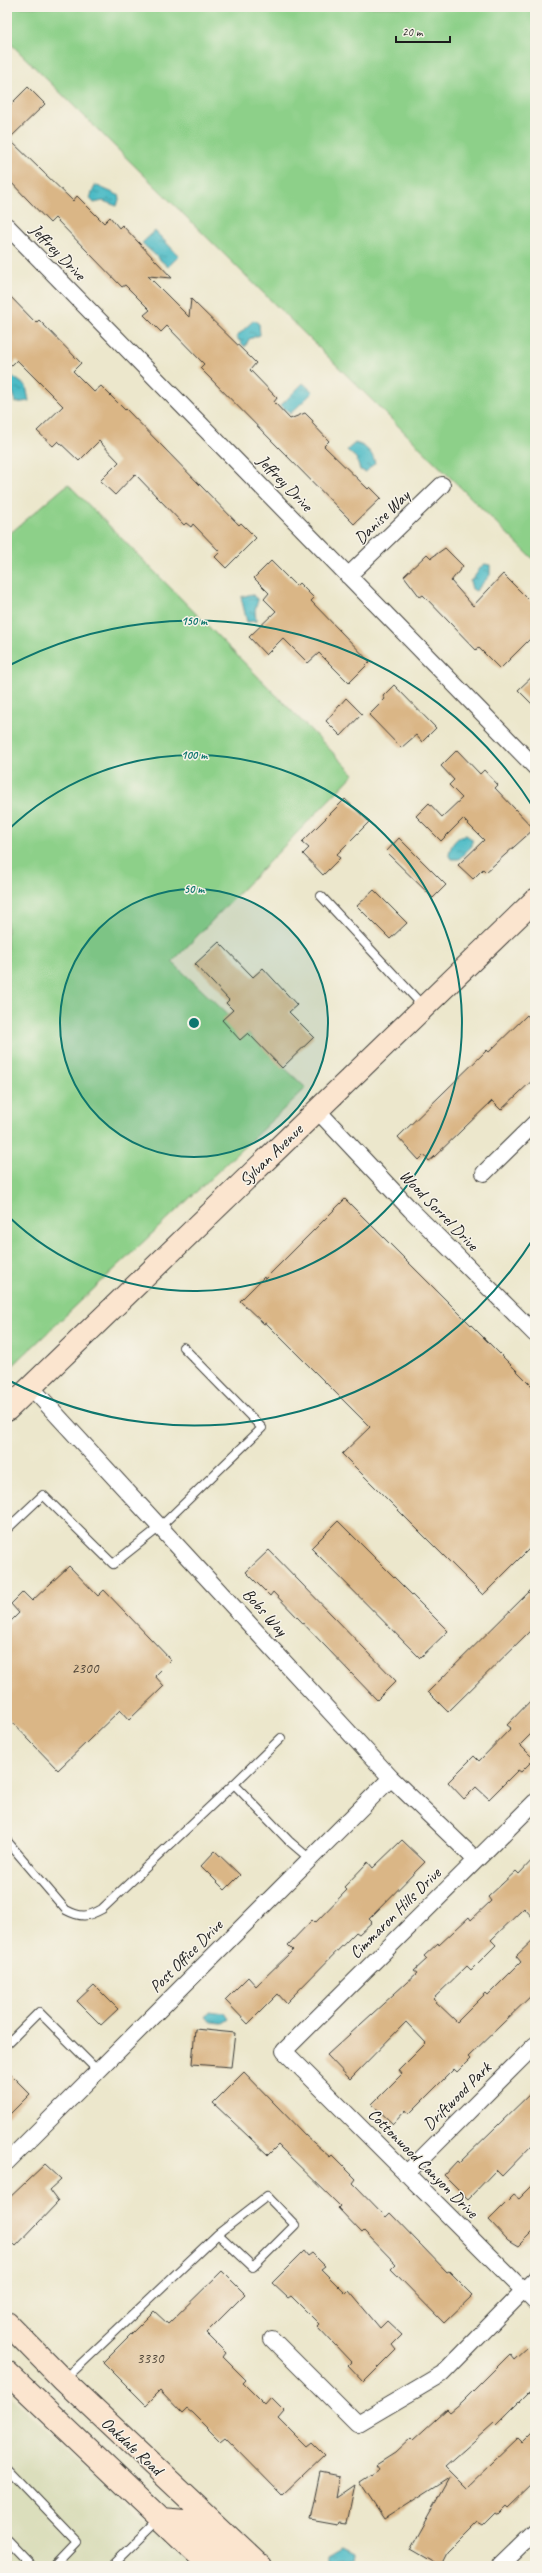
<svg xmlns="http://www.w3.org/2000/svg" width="542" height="2573" viewBox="0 0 542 2573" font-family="Caveat,sans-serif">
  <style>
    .built { fill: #dbdebc }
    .grass { fill: #8dd089; stroke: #547652 }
    .water { fill: url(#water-ripples); stroke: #346c71 }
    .building { fill: #dab686 }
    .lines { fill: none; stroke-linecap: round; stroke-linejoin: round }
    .lane-casing { stroke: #3b3a36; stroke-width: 10 }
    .street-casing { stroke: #3b3a36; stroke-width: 18 }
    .secondary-casing { stroke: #3b3a36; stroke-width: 24 }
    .lane { stroke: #fff; stroke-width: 8 }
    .street { stroke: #fff; stroke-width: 16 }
    .secondary { stroke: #fbe5cf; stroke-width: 22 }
    .ring { fill: none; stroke: #0f766e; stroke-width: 2 }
    .labels { text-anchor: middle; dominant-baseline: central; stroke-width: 3; stroke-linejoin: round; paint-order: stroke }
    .number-label { font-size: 15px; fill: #4c4236 }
    .street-label { font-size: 17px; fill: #1c1c1c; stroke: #f7f3e8 }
    .centre { fill: #0f766e; stroke: #f7f3e8; stroke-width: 2 }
    .ring-label { font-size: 12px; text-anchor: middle; font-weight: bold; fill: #0f766e; stroke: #f7f3e8; stroke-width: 3; stroke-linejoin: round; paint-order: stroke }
  </style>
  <defs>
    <pattern id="water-ripples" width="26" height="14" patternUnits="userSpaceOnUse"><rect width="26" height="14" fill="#4dbbc6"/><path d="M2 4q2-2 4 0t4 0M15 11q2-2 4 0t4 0" fill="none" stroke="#3f97a0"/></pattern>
  </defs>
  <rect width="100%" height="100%" fill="#f7f3e8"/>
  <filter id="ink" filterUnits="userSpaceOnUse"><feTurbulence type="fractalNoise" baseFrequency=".025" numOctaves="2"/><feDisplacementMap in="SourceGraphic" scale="8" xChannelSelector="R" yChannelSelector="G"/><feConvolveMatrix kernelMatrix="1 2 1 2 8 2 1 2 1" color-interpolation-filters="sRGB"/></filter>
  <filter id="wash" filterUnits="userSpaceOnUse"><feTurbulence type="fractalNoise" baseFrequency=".012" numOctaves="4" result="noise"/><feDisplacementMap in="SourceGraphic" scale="16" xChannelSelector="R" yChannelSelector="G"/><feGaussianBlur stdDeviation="0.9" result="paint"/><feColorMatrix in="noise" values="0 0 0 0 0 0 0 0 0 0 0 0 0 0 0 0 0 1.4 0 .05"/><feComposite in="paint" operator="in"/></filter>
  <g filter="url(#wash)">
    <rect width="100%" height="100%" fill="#ece7cc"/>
    <!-- built -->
    <path class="built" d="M 7,2393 L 193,2566 L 7,2566 Z"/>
    <!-- grass -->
    <path class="grass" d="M 7,7 L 535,7 L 535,561 L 7,40 Z
      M 68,484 L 354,774 L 172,962 L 306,1088 L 7,1371 L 7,536 Z"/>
    <!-- water -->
    <path class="water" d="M 95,185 L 120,196 L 117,206 L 103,201 L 94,203 L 90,198 Z
      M 155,231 L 179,256 L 168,267 L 142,243 Z
      M 254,320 L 259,324 L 260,335 L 249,339 L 245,347 L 236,337 Z
      M 12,376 L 26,386 L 29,401 L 16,403 L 13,392 L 7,387 Z
      M 303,383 L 313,392 L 290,414 L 281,405 Z
      M 355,443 C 365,445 373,453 375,463 L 366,472 L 360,470 L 356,458 L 347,450 Z
      M 485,564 L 490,565 L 490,575 L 476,591 L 472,589 L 470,581 C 477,576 479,567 485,564 Z
      M 252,594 L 258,600 L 255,610 L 256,621 L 247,622 L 241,597 Z
      M 466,835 L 472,839 L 472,846 L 459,859 L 451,859 L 449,856 C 449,847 456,836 466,835 Z
      M 210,2011 L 225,2013 L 229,2019 L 223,2023 L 211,2022 L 205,2017 Z
      M 341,2551 L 353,2557 L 352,2564 L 327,2566 L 327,2559 Z"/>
    <g id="blocks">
      <!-- building -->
      <path class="building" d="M 28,87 L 45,104 L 9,139 L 73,201 L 77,196 L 104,223 L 110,217 L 119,228 L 122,225 L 172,278 L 148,276 L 189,317 L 191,299 L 256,363 L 250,370 L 277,398 L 274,402 L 290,419 L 305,413 L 313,421 L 312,423 L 329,441 L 324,446 L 368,489 L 370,487 L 381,498 L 354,524 L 200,368 L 204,364 L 167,326 L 161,332 L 144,315 L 150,310 L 125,285 L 122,287 L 55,218 L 50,223 L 7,178 L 7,108 Z
        M 7,293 L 36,323 L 39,320 L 81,363 L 73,371 L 94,392 L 101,386 L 125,410 L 126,409 L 239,525 L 241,523 L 256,538 L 226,568 L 215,557 L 220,552 L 193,524 L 191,527 L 186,523 L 184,525 L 135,474 L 115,495 L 100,481 L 119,462 L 99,441 L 79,461 L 58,441 L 53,446 L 37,431 L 63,406 L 17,360 L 7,370 Z
        M 445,548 L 463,566 L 451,581 L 473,606 L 503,574 L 535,606 L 535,634 L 500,669 L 478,647 L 476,650 L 423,595 L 420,597 L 404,576 L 427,554 L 431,558 Z
        M 271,561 L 296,586 L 299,583 L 314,598 L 311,601 L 370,662 L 349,683 L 319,653 L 308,663 L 283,638 L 266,655 L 249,637 L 276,611 L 264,599 L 269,593 L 254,578 Z
        M 535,674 L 535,707 L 518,690 Z
        M 394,685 L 436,728 L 422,742 L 416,735 L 401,748 L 369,715 L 385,699 L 383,696 Z
        M 346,698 L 362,714 L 341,736 L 326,721 Z
        M 457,750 L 480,774 L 484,770 L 498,785 L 495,788 L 534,829 L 486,872 L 483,869 L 473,879 L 458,865 L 484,840 L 463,819 L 441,841 L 416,816 L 429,803 L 442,817 L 462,798 L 449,785 L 454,780 L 441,766 Z
        M 345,799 L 369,822 L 336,855 L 340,858 L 323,875 L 303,854 L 309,848 L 302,842 Z
        M 399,838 L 446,885 L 433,898 L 386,852 Z
        M 374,890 L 407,923 L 390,939 L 357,906 Z
        M 219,942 L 253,977 L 263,968 L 297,1005 L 289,1012 L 314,1037 L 282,1068 L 248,1033 L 240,1040 L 222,1020 L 233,1010 L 226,1003 L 229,1000 L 195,964 Z
        M 527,1015 L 535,1024 L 535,1078 L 501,1110 L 492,1101 L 433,1158 L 429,1161 L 424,1155 L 419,1160 L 398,1137 L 487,1050 L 489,1052 Z
        M 345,1199 L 535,1389 L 535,1543 L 483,1595 L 342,1454 L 370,1427 L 266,1323 L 264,1324 L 240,1301 L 264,1277 L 265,1279 Z
        M 338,1521 L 448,1631 L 420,1658 L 311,1548 Z
        M 269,1550 L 396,1681 L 377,1700 L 273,1592 L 270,1596 L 246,1572 Z
        M 69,1566 L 98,1596 L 104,1590 L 171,1660 L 155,1676 L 164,1686 L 129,1720 L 120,1710 L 58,1770 L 7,1717 L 7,1625 L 19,1613 L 11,1604 L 23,1592 L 32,1601 Z
        M 535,1586 L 535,1626 L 448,1712 L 428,1692 Z
        M 535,1696 L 535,1730 L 520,1745 L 534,1759 L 521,1772 L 518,1770 L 489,1799 L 476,1787 L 464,1799 L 448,1782 L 474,1756 L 479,1761 L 511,1728 L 507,1725 Z
        M 402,1840 L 425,1862 L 369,1919 L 372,1922 L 359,1934 L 356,1932 L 286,2003 L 278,1994 L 248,2024 L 225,2000 L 248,1977 L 256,1986 L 293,1950 L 288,1945 L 312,1920 L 315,1923 L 347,1890 L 344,1887 L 368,1862 L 373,1868 Z
        M 215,1851 L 240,1875 L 225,1890 L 201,1866 Z
        M 535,1857 L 535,1920 L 524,1908 L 491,1940 L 496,1945 L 471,1970 L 467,1966 L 433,1999 L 457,2022 L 486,1993 L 488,1995 L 521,1962 L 516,1956 L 535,1938 L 535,1992 L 468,2057 L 470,2059 L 457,2072 L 454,2069 L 409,2114 L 406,2110 L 393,2124 L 372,2104 L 402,2074 L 399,2070 L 426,2043 L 406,2022 L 350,2079 L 327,2055 L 417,1973 L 414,1971 L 427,1959 L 424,1956 L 438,1943 L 439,1945 L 469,1917 L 471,1920 L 491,1901 L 488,1897 L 516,1871 L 519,1874 Z
        M 94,1985 L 118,2009 L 101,2025 L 77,2001 Z
        M 195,2029 L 235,2033 L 231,2067 L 192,2064 Z
        M 7,2071 L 30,2094 L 7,2117 Z
        M 244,2072 L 306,2136 L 330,2157 L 332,2155 L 356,2179 L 353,2183 L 386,2217 L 390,2213 L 447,2272 L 449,2271 L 473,2295 L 444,2323 L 391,2269 L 396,2264 L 364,2231 L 362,2233 L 338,2208 L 340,2206 L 278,2145 L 268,2155 L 213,2103 Z
        M 535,2089 L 535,2142 L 502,2176 L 496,2170 L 468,2199 L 444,2175 L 457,2161 L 459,2163 Z
        M 45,2164 L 61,2179 L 49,2190 L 58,2202 L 16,2246 L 7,2237 L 7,2200 Z
        M 535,2183 L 535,2229 L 518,2246 L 508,2240 L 489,2220 L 514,2195 L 519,2199 Z
        M 304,2251 L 308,2256 L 312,2253 L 325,2266 L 321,2269 L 346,2294 L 349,2291 L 380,2328 L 387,2321 L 402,2335 L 392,2345 L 396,2350 L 364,2382 L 348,2365 L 351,2362 L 317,2326 L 319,2324 L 291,2296 L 288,2298 L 272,2283 Z
        M 222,2271 L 245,2294 L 206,2333 L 226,2353 L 223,2357 L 246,2380 L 243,2383 L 265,2405 L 271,2398 L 285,2412 L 279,2419 L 306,2446 L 311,2442 L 324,2455 L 282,2495 L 225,2437 L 220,2441 L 192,2413 L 187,2409 L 182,2414 L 160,2391 L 146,2405 L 103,2362 L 154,2311 L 168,2324 Z
        M 528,2346 L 535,2354 L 535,2386 L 496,2425 L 494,2423 L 445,2467 L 466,2488 L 518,2438 L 522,2442 L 535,2429 L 535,2482 L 508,2508 L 506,2506 L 498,2514 L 495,2512 L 482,2525 L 477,2522 L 447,2552 L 441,2564 L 437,2562 L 436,2564 L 410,2549 L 450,2477 L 384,2519 L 359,2482 L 379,2469 L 376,2465 L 395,2453 L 411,2438 L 413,2440 L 447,2409 L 450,2412 L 462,2402 L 510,2354 L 514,2359 Z
        M 320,2472 L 340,2476 L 336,2498 L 355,2485 L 347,2523 L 339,2522 L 338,2525 L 310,2520 Z"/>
    </g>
  </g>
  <g filter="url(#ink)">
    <use href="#blocks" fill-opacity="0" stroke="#3b3a36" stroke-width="1"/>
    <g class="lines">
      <!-- lane casing -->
      <g class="lane-casing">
        <path id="lane" d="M 321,896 L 424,1007
          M 7,1529 L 43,1495 L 113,1564 L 161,1526 L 262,1428 L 183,1347
          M 234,1784 L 281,1738
          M 7,1841 L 66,1910 C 81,1918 88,1917 102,1909 L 234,1784 L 289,1841 L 310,1859
          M 7,2044 L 39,2012 L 98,2071
          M 64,2380 L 218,2234 L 267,2196 L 295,2225 L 253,2267 L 218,2234
          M 7,2468 L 78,2542 L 55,2566
          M 7,2540 L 32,2566
          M 112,2566 L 160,2519"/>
      </g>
      <!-- street casing -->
      <g class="street-casing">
        <path id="street" d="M 7,226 L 535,767
          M 348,576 L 442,485
          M 318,1111 L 411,1210 L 535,1334
          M 484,1173 L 535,1123
          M 31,1387 L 391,1778 L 476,1860
          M 535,1802 L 284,2051 L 535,2302
          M 7,2162 L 391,1778
          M 406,2174 L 535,2045
          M 272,2339 L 357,2424 L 442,2374 L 535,2279
          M 500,2566 L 535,2532"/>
      </g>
      <!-- secondary casing -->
      <g class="secondary-casing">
        <path id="secondary" d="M 7,1410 L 535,900
          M 7,2323 L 64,2381 L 260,2566
          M 7,2372 L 210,2566
          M 161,2519 L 185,2521 L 201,2532 L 235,2566"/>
      </g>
      <!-- lane -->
      <use href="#lane" class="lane"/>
      <!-- street -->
      <use href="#street" class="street"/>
      <!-- secondary -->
      <use href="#secondary" class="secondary"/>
    </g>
  </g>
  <!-- distance rings -->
  <circle cx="194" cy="1023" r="134" fill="#0f766e" fill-opacity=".12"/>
  <g class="ring">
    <circle cx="194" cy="1023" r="134"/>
    <path d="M8 830A268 268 0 1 1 8 1216"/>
    <path d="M535 1236A402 402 0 0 1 8 1380M8 666A402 402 0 0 1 535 810"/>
  </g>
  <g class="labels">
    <!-- number labels -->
    <g class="number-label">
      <text x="85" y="1668">2300</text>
      <text x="150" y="2358">3330</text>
    </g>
    <!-- street labels -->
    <g class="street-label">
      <text transform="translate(58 252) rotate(46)">Jeffrey Drive</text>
      <text transform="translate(285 483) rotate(46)">Jeffrey Drive</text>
      <text transform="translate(382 517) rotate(-44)">Danise Way</text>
      <text transform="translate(271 1155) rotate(-44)">Sylvan Avenue</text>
      <text transform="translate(439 1210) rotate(46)">Wood Sorrel Drive</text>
      <text transform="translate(265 1612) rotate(48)">Bobs Way</text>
      <text transform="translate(395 1913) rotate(-45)">Cimmaron Hills Drive</text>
      <text transform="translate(186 1956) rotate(-45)">Post Office Drive</text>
      <text transform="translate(457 2096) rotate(-45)">Driftwood Park</text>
      <text transform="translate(423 2163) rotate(45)">Cottonwood Canyon Drive</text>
      <text transform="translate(132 2446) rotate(43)">Oakdale Road</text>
    </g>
  </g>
  <circle cx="194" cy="1023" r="6" class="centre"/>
  <g class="ring-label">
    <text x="194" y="625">150 m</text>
    <text x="194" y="759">100 m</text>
    <text x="194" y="893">50 m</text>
  </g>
  <!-- margin -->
  <rect width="542" height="2573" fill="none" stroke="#f7f3e8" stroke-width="24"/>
  <!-- scale -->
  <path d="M396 36v6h54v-6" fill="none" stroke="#1c1c1c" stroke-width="2"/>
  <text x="402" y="36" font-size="12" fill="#1c1c1c" stroke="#f7f3e8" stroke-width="3" paint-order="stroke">20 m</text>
</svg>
